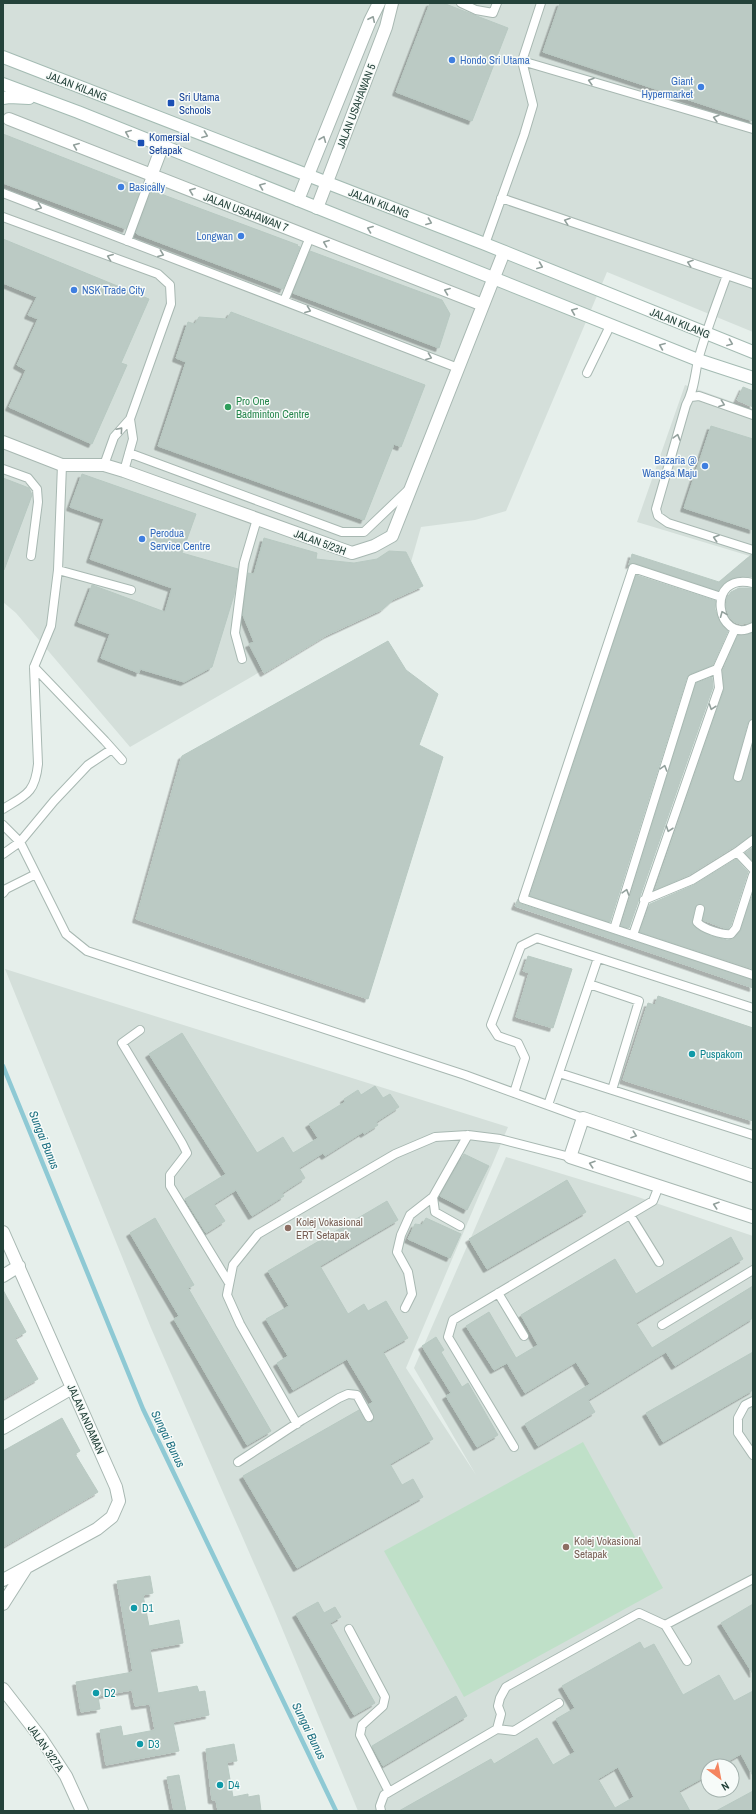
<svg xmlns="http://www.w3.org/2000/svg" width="756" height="1814" viewBox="0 0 756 1814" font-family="'Archivo Narrow',sans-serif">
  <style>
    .built { fill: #d4dfda; fill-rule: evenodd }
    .green { fill: #bfe0c8 }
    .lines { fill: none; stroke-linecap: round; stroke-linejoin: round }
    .stream { stroke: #8ec9d4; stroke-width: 4.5 }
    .building { fill: #bbcac4; stroke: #b8c9c2; fill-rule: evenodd; filter: url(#shadow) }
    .service-casing { stroke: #a8b8b2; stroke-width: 10 }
    .minor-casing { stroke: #a8b8b2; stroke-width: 14 }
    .tertiary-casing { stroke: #a8b8b2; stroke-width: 14 }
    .secondary-casing { stroke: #a4bbb3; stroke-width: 14 }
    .service { stroke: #fff; stroke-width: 8 }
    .minor { stroke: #fff; stroke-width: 12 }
    .tertiary { stroke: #fff; stroke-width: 12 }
    .secondary { stroke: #fff; stroke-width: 12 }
    .oneway { stroke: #92a09c }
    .shop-dot { fill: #3f7fe0; stroke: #f7fbf9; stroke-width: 1.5 }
    .transit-dot { fill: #1a4fb4; stroke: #f7fbf9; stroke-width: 1.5 }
    .leisure-dot { fill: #2e9e5b; stroke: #f7fbf9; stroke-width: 1.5 }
    .culture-dot { fill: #0f9aa8; stroke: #f7fbf9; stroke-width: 1.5 }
    .education-dot { fill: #8d6e63; stroke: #f7fbf9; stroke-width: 1.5 }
    .labels { text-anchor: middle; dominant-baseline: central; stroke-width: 3; stroke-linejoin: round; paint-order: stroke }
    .shop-label { font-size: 11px; fill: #366cbe; stroke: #f7fbf9; text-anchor: start }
    .street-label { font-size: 11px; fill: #24423a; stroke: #f7fbf9 }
    .transit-label { font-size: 11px; fill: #164399; stroke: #f7fbf9; text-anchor: start }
    .leisure-label { font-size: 11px; fill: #27864d; stroke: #f7fbf9; text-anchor: start }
    .culture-label { font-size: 11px; fill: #0d838f; stroke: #f7fbf9; text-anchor: start }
    .education-label { font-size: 11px; fill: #785e54; stroke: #f7fbf9; text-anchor: start }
    .water-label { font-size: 12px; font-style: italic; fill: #1c6f80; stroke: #f7fbf9 }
  </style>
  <defs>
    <filter id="shadow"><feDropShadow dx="-3.5" dy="3.5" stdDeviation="0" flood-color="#0004"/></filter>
  </defs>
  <rect width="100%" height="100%" fill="#e6efeb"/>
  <!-- built -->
  <path class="built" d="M 3,3 L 753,3 L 753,332 L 607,272 L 506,511 L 475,520 L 421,527 L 411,562 L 419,580 L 130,747 L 16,613 L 3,602 Z
    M 685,385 L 753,409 L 753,557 L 637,522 Z
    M 5,969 L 508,1127 L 406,1368 L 476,1475 L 414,1368 L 506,1157 L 638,1197 L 753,1236 L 753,1811 L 358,1811 L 274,1609 L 151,1328 ZM 708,1766 L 732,1766 L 732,1790 L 708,1790 Z"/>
  <!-- green -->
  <path class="green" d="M 583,1442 L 663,1588 L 464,1697 L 384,1551 Z"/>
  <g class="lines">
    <!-- stream -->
    <path class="stream" d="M 3,1066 L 143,1409 L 336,1811"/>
  </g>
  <!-- building -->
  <path class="building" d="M 430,3 L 443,3 L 508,28 L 472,121 L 396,92 Z
    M 560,3 L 753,3 L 753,121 L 543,52 Z
    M 3,134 L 141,188 L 126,229 L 3,183 Z
    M 153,191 L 298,245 L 297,246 L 300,247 L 283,289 L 137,234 L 136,233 L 151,192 L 153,192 Z
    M 3,239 L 149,299 L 121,363 L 127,365 L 92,444 L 9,407 L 26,370 L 17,365 L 38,319 L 28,315 L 37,297 L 3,283 Z
    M 310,251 L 442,300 L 450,314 L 439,348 L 293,293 Z
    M 231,312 L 425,385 L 401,447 L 394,444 L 364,520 L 158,446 L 186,362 L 176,358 L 188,322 L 195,324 L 199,317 L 227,319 Z
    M 743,387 L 753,391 L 753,407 L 737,400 Z
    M 711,426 L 753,439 L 753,530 L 684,508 Z
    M 82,474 L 196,514 L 182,553 L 238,569 L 234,595 L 212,667 L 184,682 L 140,669 L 139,673 L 101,658 L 110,634 L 78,622 L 92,585 L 165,612 L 172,588 L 90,559 L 104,519 L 70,507 Z
    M 3,478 L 29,488 L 32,495 L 4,570 L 3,570 Z
    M 264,538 L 317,553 L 316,559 L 354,563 L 377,559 L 389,551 L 406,552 L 423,586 L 394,599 L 383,609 L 327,635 L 264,673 L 249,644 L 254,642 L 243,615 L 248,573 L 254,574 Z
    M 632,554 L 719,582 L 751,555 L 753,555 L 753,577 L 735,577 L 724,583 L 719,591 L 635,563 L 629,565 Z
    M 636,575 L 716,601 L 715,609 L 719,620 L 728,631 L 713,665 L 690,674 L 687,677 L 610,922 L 530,896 Z
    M 739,588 L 753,588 L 753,622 L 741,624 L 734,622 L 729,616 L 726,607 L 727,598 L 731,592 Z
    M 753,633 L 753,719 L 748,722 L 733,778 L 736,782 L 742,781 L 753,744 L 753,835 L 689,875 L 655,890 L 724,690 L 723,670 L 738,635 Z
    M 388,641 L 406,670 L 438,694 L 419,745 L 443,757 L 368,999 L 136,919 L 182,756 Z
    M 712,677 L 713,687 L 629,928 L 621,926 L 696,683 Z
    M 753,847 L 753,861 L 745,853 Z
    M 736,859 L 748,872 L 731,925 L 728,929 L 724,928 L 703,920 L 705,908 L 701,904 L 695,907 L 692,923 L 697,929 L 711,936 L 727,940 L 734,939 L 741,930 L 753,893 L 753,969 L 640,932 L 650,904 L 694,885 Z
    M 518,899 L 521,904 L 753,980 L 753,988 L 515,906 Z
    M 528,956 L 572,969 L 553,1028 L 516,1017 L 529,973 L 523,971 Z
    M 658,996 L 753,1028 L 753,1121 L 623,1080 L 648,1003 L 655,1005 Z
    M 182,1033 L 257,1153 L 283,1137 L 293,1153 L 318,1138 L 309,1124 L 345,1102 L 344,1099 L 358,1090 L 361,1095 L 375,1086 L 383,1098 L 390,1094 L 399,1107 L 376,1122 L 378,1125 L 364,1134 L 363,1132 L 325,1156 L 323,1153 L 299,1168 L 305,1178 L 282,1193 L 284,1196 L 252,1216 L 236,1190 L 214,1204 L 225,1221 L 206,1233 L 185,1199 L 226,1174 L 149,1054 Z
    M 464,1154 L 489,1166 L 467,1210 L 440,1196 Z
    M 567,1180 L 586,1212 L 487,1269 L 469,1239 Z
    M 387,1201 L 398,1220 L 320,1266 L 348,1314 L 364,1304 L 368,1311 L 386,1301 L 408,1338 L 383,1352 L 433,1439 L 390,1464 L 402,1485 L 413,1479 L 423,1497 L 297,1568 L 243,1476 L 359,1410 L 366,1422 L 372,1422 L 374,1417 L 368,1405 L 373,1402 L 347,1359 L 293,1390 L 277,1363 L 288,1356 L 266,1319 L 289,1306 L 268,1271 Z
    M 155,1218 L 194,1285 L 188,1288 L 271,1431 L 247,1445 L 174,1319 L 179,1316 L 130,1233 Z
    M 426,1218 L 461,1234 L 450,1258 L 408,1239 L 415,1224 L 422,1225 Z
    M 731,1237 L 743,1259 L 636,1323 L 652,1348 L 753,1286 L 753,1318 L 675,1366 L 666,1352 L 588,1400 L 595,1412 L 538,1446 L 525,1424 L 590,1384 L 576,1362 L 525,1393 L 507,1363 L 494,1370 L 466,1326 L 489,1312 L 516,1358 L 538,1345 L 521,1315 L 615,1259 L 636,1294 Z
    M 3,1290 L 26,1332 L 15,1338 L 38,1379 L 3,1399 Z
    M 436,1337 L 444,1350 L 441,1352 L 462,1387 L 468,1383 L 498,1435 L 477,1447 L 446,1396 L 451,1393 L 422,1346 Z
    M 753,1352 L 753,1390 L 663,1442 L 646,1413 Z
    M 62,1418 L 80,1451 L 75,1454 L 98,1492 L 3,1547 L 3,1451 Z
    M 150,1576 L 153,1593 L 143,1595 L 149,1626 L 179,1620 L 183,1643 L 150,1649 L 158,1693 L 197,1686 L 199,1692 L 205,1691 L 209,1715 L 173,1722 L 179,1751 L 106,1765 L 100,1730 L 121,1726 L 123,1736 L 155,1730 L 150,1704 L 135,1706 L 132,1690 L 98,1696 L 100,1709 L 81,1712 L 76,1682 L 133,1672 L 117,1581 Z
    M 318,1602 L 324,1613 L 335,1607 L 341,1617 L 330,1623 L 375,1703 L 354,1715 L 296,1614 Z
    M 753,1604 L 753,1674 L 721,1623 Z
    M 640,1642 L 644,1649 L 654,1644 L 683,1695 L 719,1675 L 734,1701 L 753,1691 L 753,1776 L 741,1754 L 719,1766 L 708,1766 L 708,1775 L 679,1791 L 690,1811 L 399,1811 L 491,1759 L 494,1764 L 537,1738 L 553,1765 L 575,1752 L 556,1719 L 575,1708 L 562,1686 ZM 618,1767 L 634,1797 L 615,1808 L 598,1779 Z
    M 456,1696 L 467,1716 L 383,1766 L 372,1746 Z
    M 234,1744 L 237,1761 L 227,1762 L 233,1797 L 248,1794 L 248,1797 L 259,1795 L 261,1811 L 218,1811 L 216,1800 L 212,1800 L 206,1749 Z
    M 179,1775 L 186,1811 L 174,1811 L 167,1777 Z
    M 753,1791 L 753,1811 L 716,1811 Z"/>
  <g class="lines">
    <!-- service casing -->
    <g class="service-casing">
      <path id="service" d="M 461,3 L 476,10 L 493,13 L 497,3
        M 522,61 L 753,129
        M 3,193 L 458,368
        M 501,198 L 753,284
        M 3,217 L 158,274 L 170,285 L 171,304 L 130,419
        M 127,241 L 151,176
        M 485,244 L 524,135 L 533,105 L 522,61 L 541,3
        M 727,275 C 717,303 706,331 698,360 C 695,375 694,391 686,405 L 656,509 L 658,516 L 668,523 L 753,550
        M 284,301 L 310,237
        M 587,373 L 610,326
        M 691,397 L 699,396 L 753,415
        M 129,453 L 342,532 L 364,532 L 407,491
        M 104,465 L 114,437 L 130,419 L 133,439 L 124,471
        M 3,469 L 28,478 L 37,489 L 38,502 L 31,556
        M 58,570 L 131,590
        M 753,583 C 704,571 716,646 753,627
        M 721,597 L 633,568 L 523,899 L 753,975
        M 242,659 L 235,633 L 244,563 L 257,519
        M 34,667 L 105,741 L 122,760
        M 112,749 L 88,765 L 54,801 L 20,842 L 66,934 L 87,951 L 465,1075 L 583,1118
        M 738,777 L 753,724
        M 3,809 C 26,795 35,793 38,764 L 34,667 L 51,626 L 58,570 L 62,465
        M 3,825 L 20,842 L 3,854
        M 737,852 L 753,869
        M 3,893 L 6,889 L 36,874
        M 644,900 L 692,880 L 737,852 L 753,840
        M 700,909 L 697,922 C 703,929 722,935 731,934 L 736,928 L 753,875
        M 614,929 L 692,679 L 717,669
        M 633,935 L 719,688 L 717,669 L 735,629
        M 589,984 L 639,1001 L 612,1090
        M 140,1030 L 122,1043 L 182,1143 L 187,1153 L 170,1175 L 170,1186 L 229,1283
        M 559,1073 L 753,1135
        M 514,1093 L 525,1058 L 518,1043 L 498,1036 L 491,1025 L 521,946 L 537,938 L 753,1008
        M 548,1105 L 598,958
        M 630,1215 L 659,1262
        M 460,1226 L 435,1212 L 433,1197 L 468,1135
        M 498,1293 L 524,1336
        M 405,1308 L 412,1294 L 408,1272 L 397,1252 L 401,1235 L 410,1215 L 433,1197
        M 662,1325 L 753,1270
        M 753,1401 L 745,1405 L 738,1418 L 738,1433 L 753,1455
        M 297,1424 L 240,1324 L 227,1295 L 233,1265 L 258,1234 L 395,1154 L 435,1137 L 468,1135 L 500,1139 L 570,1157
        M 514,1447 L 448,1337 L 453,1320 L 653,1201 L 659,1186
        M 238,1462 L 302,1420 L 339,1398 L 348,1394 L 357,1395 L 369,1417
        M 665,1625 L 687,1661
        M 349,1629 L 385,1697 L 383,1706 L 362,1725 L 360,1735 L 389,1792
        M 497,1729 L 501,1714 L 498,1706 L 500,1698 L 506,1687 L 639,1613 L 665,1625 L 753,1579
        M 381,1811 L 380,1806 L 384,1795 L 497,1729 L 514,1731 L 559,1703"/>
    </g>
    <!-- minor casing -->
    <g class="minor-casing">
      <path id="minor" d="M 9,119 L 483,305
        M 151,176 L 162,147
        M 298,200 L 370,21 L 379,3
        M 317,208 L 386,27 L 392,3
        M 3,442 L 62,465 L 104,465 L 124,471 L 352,553 L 374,546 L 392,536 L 504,252
        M 753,1176 L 583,1118 L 570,1157 L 753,1217
        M 3,1232 L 116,1487 L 119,1501 L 112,1517 L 97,1529 L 3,1580
        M 3,1276 L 19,1266
        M 3,1428 L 72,1388
        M 3,1604 L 26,1568"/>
    </g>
    <!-- tertiary casing -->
    <g class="tertiary-casing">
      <path id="tertiary" d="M 3,1689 L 41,1738 L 66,1776 L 82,1811"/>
    </g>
    <!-- secondary casing -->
    <g class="secondary-casing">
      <path id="secondary" d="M 3,57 L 485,244 L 753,352
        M 3,84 L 78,112 L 698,360 L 753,378
        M 3,98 L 9,97 L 29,98"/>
    </g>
    <!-- service -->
    <use href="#service" class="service"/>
    <!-- minor -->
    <use href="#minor" class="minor"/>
    <!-- tertiary -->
    <use href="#tertiary" class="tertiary"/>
    <!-- secondary -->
    <use href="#secondary" class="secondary"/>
  </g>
  <!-- one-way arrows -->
  <defs><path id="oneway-chevron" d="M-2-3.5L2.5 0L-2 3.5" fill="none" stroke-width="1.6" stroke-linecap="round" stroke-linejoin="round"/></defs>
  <g class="oneway">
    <use href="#oneway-chevron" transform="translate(372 19) rotate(-65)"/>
    <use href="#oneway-chevron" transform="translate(591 81) rotate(-164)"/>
    <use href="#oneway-chevron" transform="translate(716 118) rotate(-164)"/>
    <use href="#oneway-chevron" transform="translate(128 133) rotate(-157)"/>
    <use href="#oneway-chevron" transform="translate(205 135) rotate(21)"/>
    <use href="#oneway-chevron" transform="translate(323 139) rotate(-68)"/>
    <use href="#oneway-chevron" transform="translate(76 146) rotate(-158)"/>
    <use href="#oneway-chevron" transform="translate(262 186) rotate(-159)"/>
    <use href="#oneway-chevron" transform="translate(192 191) rotate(-159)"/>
    <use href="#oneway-chevron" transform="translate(39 207) rotate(21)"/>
    <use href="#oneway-chevron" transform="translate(567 221) rotate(-161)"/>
    <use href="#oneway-chevron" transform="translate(429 222) rotate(21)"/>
    <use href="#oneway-chevron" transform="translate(370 229) rotate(-159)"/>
    <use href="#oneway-chevron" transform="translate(326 243) rotate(-159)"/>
    <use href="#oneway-chevron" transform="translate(161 254) rotate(21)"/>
    <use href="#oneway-chevron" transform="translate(110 257) rotate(-159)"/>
    <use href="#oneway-chevron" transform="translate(690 263) rotate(-161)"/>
    <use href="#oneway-chevron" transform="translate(540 266) rotate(22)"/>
    <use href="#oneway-chevron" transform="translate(447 291) rotate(-159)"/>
    <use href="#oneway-chevron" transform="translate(308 310) rotate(21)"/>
    <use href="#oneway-chevron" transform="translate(574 311) rotate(-158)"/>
    <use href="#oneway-chevron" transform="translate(730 343) rotate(21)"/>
    <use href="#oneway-chevron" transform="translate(662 346) rotate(-158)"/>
    <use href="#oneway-chevron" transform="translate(429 357) rotate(21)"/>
    <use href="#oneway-chevron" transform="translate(722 404) rotate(20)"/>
    <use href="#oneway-chevron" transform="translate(120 430) rotate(-49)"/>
    <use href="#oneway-chevron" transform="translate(677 437) rotate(-74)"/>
    <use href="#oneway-chevron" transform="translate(716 538) rotate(-162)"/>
    <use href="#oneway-chevron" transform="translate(723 614) rotate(-112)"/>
    <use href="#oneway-chevron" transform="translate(712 707) rotate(109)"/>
    <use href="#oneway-chevron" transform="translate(664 768) rotate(-73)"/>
    <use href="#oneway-chevron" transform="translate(669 829) rotate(109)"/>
    <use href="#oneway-chevron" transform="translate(626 892) rotate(-73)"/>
    <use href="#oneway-chevron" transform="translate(634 1135) rotate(19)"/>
    <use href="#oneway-chevron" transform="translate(592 1164) rotate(-162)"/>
    <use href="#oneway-chevron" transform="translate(716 1205) rotate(-162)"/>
  </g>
  <!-- markers -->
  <g class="shop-dot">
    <circle cx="452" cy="60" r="4"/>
    <circle cx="701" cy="87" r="4"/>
    <circle cx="121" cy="187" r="4"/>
    <circle cx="241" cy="236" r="4"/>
    <circle cx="74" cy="290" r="4"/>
    <circle cx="705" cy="466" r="4"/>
    <circle cx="142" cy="539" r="4"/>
  </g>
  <g class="transit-dot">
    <rect x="167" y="99" width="8" height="8" rx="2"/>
    <rect x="137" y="139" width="8" height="8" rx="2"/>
  </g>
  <circle class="leisure-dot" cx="228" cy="407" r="4"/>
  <g class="culture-dot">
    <circle cx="692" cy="1054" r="4"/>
    <circle cx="134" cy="1608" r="4"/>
    <circle cx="96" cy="1693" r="4"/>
    <circle cx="140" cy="1744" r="4"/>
    <circle cx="220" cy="1785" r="4"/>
  </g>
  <g class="education-dot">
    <circle cx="288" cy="1228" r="4"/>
    <circle cx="566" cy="1547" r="4"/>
  </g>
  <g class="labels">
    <!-- shop labels -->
    <g class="shop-label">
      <text x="460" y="60">Hondo Sri Utama</text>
      <text x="693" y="81" text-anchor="end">Giant<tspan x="693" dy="13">Hypermarket</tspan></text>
      <text x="129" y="187">Basically</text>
      <text x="233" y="236" text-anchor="end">Longwan</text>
      <text x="82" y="290">NSK Trade City</text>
      <text x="697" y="460" text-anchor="end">Bazaria @<tspan x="697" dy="13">Wangsa Maju</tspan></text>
      <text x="150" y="533">Perodua<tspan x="150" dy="13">Service Centre</tspan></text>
    </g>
    <!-- street labels -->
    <g class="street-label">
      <text transform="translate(77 86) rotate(21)">JALAN KILANG</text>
      <text transform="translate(356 106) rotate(-69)">JALAN USAHAWAN 5</text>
      <text transform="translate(379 203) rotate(21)">JALAN KILANG</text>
      <text transform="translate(246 212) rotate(21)">JALAN USAHAWAN 7</text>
      <text transform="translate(680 323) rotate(22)">JALAN KILANG</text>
      <text transform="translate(320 542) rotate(20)">JALAN 5/23H</text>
      <text transform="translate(86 1419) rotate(66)">JALAN ANDAMAN</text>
      <text transform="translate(46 1748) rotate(55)">JALAN 3/27A</text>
    </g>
    <!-- transit labels -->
    <g class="transit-label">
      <text x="179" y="97">Sri Utama<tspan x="179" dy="13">Schools</tspan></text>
      <text x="149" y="137">Komersial<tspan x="149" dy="13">Setapak</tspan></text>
    </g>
    <!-- leisure labels -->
    <g class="leisure-label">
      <text x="236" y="401">Pro One<tspan x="236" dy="13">Badminton Centre</tspan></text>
    </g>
    <!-- culture labels -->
    <g class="culture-label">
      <text x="700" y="1054">Puspakom</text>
      <text x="142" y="1608">D1</text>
      <text x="104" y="1693">D2</text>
      <text x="148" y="1744">D3</text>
      <text x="228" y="1785">D4</text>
    </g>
    <!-- education labels -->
    <g class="education-label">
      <text x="296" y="1222">Kolej Vokasional<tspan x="296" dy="13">ERT Setapak</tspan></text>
      <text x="574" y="1541">Kolej Vokasional<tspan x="574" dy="13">Setapak</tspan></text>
    </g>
    <!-- water labels -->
    <g class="water-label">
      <text transform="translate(44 1140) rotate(68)">Sungai Bunus</text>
      <text transform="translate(168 1439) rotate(64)">Sungai Bunus</text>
      <text transform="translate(309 1731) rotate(64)">Sungai Bunus</text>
    </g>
  </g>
  <!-- border -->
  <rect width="756" height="1814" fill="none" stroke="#24423a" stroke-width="8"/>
  <!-- north arrow -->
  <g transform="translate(720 1778) rotate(148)"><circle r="19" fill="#f7fbf9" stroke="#a3b1ad"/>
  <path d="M0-3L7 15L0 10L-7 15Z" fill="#f4845f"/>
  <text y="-6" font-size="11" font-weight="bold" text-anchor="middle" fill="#24423a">N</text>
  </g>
</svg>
